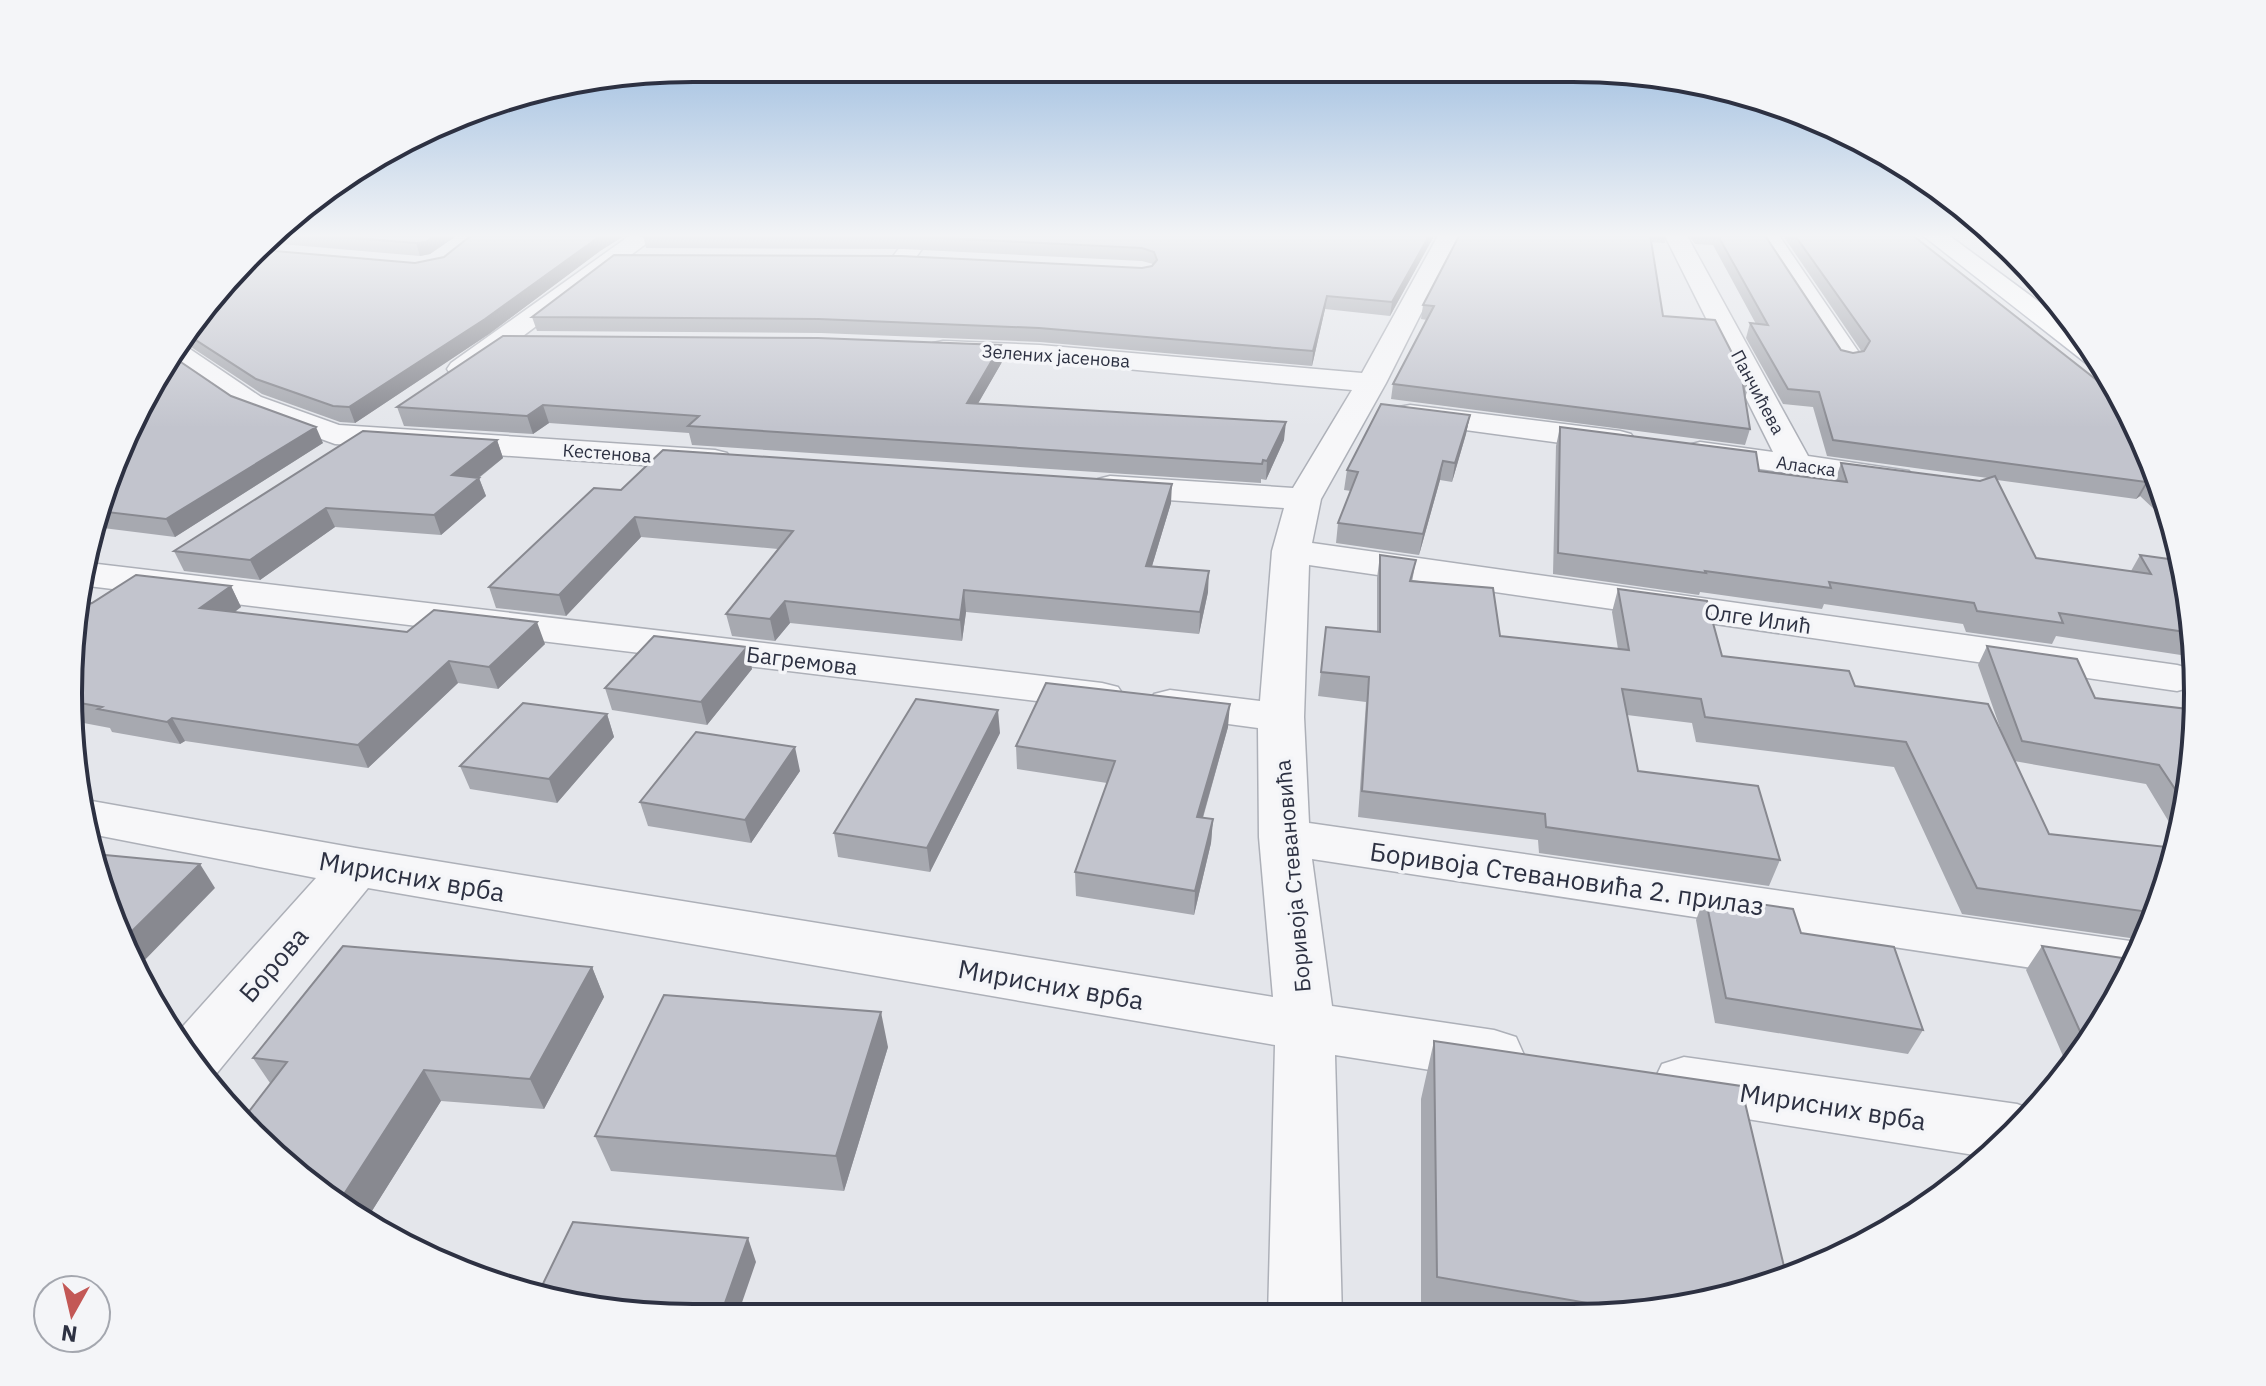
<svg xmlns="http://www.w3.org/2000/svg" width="2266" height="1386" viewBox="0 0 2266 1386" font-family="'IBM Plex Sans',sans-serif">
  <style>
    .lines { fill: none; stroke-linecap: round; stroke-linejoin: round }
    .minor-casing { stroke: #adb0b8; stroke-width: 3 }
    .major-casing { stroke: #a4a8b5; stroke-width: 3 }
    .minor { fill: #f7f7f9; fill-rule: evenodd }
    .major { fill: #fff; fill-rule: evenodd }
    .wall { fill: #a7a9b0 }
    .shaded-wall { fill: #888990 }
    .building { fill: #c2c4cd; stroke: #888990; stroke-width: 2 }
    .labels { text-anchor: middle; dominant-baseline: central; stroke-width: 7; stroke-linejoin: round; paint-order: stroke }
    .far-street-label { font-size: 18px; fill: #2d3142; stroke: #f4f5f8 }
    .street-label { font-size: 22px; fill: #2d3142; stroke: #f4f5f8 }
    .near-street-label { font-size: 26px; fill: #2d3142; stroke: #f4f5f8 }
    .rim { fill: none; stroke: #2d3142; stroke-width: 4 }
  </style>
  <rect width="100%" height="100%" fill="#e4e6eb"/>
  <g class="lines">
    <!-- minor casing -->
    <g class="minor-casing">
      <path id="minor" d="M 632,234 L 659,234 L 471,375 L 461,378 L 451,375 L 447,369 L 451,363 Z
        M 910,234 L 933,234 L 911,264 L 895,264 L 891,259 Z
        M 1439,234 L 1461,234 L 1386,383 L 1321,499 L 1312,543 L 2177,665 L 2192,669 L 2197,681 L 2192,687 L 2177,691 L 1309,565 L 1304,717 L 1309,823 L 2144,943 L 2124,982 L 1312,859 L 1332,1006 L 1494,1030 L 1516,1037 L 1524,1055 L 1516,1073 L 1494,1080 L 1335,1055 L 1342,1317 L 1268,1317 L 1275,1045 L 368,888 L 212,1079 L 206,1081 L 197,1073 L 176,1034 L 316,878 L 91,834 L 86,800 L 356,848 L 1273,997 L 1259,837 L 1258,728 L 1154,714 L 1148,704 L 1154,694 L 1170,690 L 1260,701 L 1272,551 L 1284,508 L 1110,496 L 1098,493 L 1093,486 L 1098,479 L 1110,476 L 1293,488 L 1352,390 L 1040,361 L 943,357 L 933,355 L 929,349 L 933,343 L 943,341 L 1040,345 L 1362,373 Z
        M 1664,234 L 1686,234 L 1808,456 L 1909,471 L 1914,478 L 1909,485 L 1897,488 L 1688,459 L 1684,452 L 1688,445 L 1700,442 L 1773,452 Z
        M 1756,234 L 1778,234 L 1862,357 L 1858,363 L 1848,365 L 1838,363 Z
        M 178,341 L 261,397 L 339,425 L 715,450 L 727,453 L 732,460 L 727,467 L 715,470 L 335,444 L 239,409 L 167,358 Z
        M 1410,405 L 1620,431 L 1631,434 L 1636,441 L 1631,448 L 1620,451 L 1399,421 L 1395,414 L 1399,407 Z
        M 89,563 L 1102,683 L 1118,687 L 1124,696 L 1118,705 L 1102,709 L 88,586 Z
        M 1684,1057 L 2017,1104 L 2035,1111 L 2015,1135 L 1987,1157 L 1684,1109 L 1662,1102 L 1653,1083 L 1662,1064 Z"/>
    </g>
    <!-- major casing -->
    <g class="major-casing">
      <path id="major" d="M 1921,234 L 1947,234 L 2084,335 L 2105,369 L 2091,367 Z"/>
    </g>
    <!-- minor -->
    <use href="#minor" class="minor"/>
    <!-- major -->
    <use href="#major" class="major"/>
  </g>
  <!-- wall -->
  <path class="wall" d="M 278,234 L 459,234 L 430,254 L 420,256 L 269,243 Z
    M 473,234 L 627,234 L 600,251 L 489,334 L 355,423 L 340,422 L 262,394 L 179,339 L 263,250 L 415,263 L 444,257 Z
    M 645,234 L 1435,234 L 1390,316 L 1325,309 L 1312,366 L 1040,342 L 821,333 L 537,331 L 532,317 L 1142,268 L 1152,266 L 1153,264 L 1142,261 L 903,249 L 646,248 L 643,236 Z
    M 1460,234 L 1667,234 L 1665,243 L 1651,242 L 1663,316 L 1749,386 L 1745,398 L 1750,429 L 1745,445 L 1391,399 L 1393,384 L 1427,320 L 1421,319 L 1423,305 Z
    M 1688,234 L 1764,234 L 1841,350 L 1853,353 L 1862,352 L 1782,234 L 1911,234 L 2151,454 L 2172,526 L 2140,496 L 2136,499 L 1997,480 L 2036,558 L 2131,571 L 2140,555 L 2186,572 L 2194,657 L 2056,636 L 2052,644 L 1966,632 L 1963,624 L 1824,604 L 1822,609 L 1700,592 L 1699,595 L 1553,574 L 1556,446 L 1560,427 L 1759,471 L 1835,481 L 1841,463 L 1980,481 L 1988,478 L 1827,456 L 1813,407 L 1783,404 L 1746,338 L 1750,323 L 1756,324 L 1713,245 L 1695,244 Z
    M 1002,362 L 978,403 L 1284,440 L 1266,480 L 1261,479 L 1261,483 L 692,445 L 689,433 L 549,423 L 533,434 L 404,426 L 397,407 Z
    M 231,396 L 323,443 L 175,537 L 95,527 L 101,493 Z
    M 1470,415 L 1466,434 L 1452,482 L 1440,480 L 1419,555 L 1336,543 L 1338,523 L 1351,491 L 1344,490 L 1347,470 Z
    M 497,440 L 503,458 L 479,478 L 486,496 L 441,535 L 335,527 L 260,580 L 184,571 L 174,551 Z
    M 621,490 L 1171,503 L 1152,566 L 1208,592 L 1199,634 L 966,612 L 962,641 L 790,623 L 775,641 L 732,636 L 726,614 L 778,549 L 641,537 L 566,616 L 496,608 L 489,587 Z
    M 1380,555 L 1416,560 L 1412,582 L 1500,636 L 1618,649 L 1612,612 L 1618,589 L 1722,656 L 1855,686 L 2003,736 L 1978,665 L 1987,646 L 2095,698 L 2196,710 L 2186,815 L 2182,829 L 2172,827 L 2146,784 L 2014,761 L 2049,834 L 2176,848 L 2150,933 L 2145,942 L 2144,940 L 1962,914 L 1894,767 L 1696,742 L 1692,723 L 1627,715 L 1638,771 L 1780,860 L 1769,886 L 1539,853 L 1538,840 L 1358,817 L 1366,702 L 1318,696 L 1326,627 L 1377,632 L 1377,578 Z
    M 231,586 L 241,607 L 235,612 L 407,632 L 545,644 L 498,689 L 458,683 L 368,768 L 185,741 L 180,744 L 112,732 L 110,728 L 73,721 L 68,693 Z
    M 747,647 L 752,669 L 707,725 L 612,710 L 605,688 Z
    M 607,714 L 614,737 L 557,803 L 470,789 L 460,766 Z
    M 1228,727 L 1203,818 L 1213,819 L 1211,843 L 1194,915 L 1076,896 L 1075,872 L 1107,783 L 1017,769 L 1016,746 Z
    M 1000,733 L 930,872 L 838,857 L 834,833 Z
    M 800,771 L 751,843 L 648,826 L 640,802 Z
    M 1705,896 L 1923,1030 L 1908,1054 L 1715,1023 L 1696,920 Z
    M 2042,946 L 2092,1041 L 2069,1070 L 2026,970 Z
    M 592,967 L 604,997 L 544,1109 L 441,1101 L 365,1222 L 345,1212 L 270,1083 L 253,1058 Z
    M 1434,1041 L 1773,1285 L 1614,1317 L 1421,1317 L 1421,1099 Z
    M 888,1047 L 844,1191 L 611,1171 L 595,1136 Z"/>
  <!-- shaded-wall -->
  <path class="shaded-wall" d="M 437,234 L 459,234 L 430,254 L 420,256 L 416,243 Z
    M 603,234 L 627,234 L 600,251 L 489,334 L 355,423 L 349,407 Z
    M 1430,234 L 1435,234 L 1390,316 L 1392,302 Z
    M 1327,296 L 1325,309 L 1312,366 L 1313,351 Z
    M 1001,345 L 1002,362 L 968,421 L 967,403 Z
    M 543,405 L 549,423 L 533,434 L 527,416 Z
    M 1470,415 L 1466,434 L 1452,482 L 1455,463 Z
    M 1286,422 L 1284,440 L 1266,480 L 1267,461 Z
    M 316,427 L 323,443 L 175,537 L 166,519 Z
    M 497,440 L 503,458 L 458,494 L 452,475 Z
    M 1443,461 L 1440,480 L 1419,555 L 1423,534 Z
    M 479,478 L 486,496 L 441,535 L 434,515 Z
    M 2149,480 L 2140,496 L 2136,499 L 2146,482 Z
    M 1172,484 L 1171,503 L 1146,586 L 1146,566 Z
    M 326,508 L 335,527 L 260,580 L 250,560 Z
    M 635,517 L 641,537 L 566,616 L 559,595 Z
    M 1209,571 L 1208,592 L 1199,634 L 1200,612 Z
    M 231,586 L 241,607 L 211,629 L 200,608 Z
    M 964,590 L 966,612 L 962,641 L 960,620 Z
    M 785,601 L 790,623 L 775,641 L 770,619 Z
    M 537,622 L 545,644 L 498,689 L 489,667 Z
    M 747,647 L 752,669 L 707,725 L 701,702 Z
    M 449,661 L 458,683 L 368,768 L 358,745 Z
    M 1230,704 L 1228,727 L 1196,841 L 1197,817 Z
    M 998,710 L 1000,733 L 930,872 L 927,848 Z
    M 607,714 L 614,737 L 557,803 L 549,779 Z
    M 172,718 L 185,741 L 180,744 L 167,722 Z
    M 795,747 L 800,771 L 751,843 L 745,820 Z
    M 1213,819 L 1211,843 L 1194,915 L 1195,891 Z
    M 200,864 L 215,888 L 139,966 L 125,938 Z
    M 592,967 L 604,997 L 544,1109 L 530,1079 Z
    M 881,1012 L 888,1047 L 844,1191 L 836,1156 Z
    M 424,1070 L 441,1101 L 365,1222 L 345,1212 L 337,1205 Z
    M 748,1238 L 756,1262 L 737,1317 L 720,1317 Z"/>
  <!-- building -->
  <path class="building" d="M 306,234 L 437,234 L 426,242 L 416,243 Z
    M 473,234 L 603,234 L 485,319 L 349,407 L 333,406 L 256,379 L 185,333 L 263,250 L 415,263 L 444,257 Z
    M 645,234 L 1430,234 L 1392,302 L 1327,296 L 1313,351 L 1039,328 L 819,319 L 532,317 L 614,255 L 901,256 L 1142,268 L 1152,266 L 1157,260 L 1154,252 L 1142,248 L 902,236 L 643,236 Z
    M 1460,234 L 1650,234 L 1663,316 L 1715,320 L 1749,386 L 1743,385 L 1750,429 L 1393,384 L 1434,306 L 1423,305 Z
    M 1717,234 L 1764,234 L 1841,350 L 1853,353 L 1864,351 L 1870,341 L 1794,234 L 1911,234 L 2122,400 L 2151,454 L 2162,491 L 2149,480 L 2146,482 L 1833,440 L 1819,392 L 1788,389 L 1750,323 L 1768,325 Z
    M 503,336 L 818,338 L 1001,345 L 967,403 L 1286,422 L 1267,461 L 1263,460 L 1262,464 L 688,426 L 699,416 L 543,405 L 527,416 L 397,407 Z
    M 169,354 L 231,396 L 316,427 L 166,519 L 98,511 L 101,493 Z
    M 1381,404 L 1470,415 L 1455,463 L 1443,461 L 1423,534 L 1338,523 L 1358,472 L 1347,470 Z
    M 1560,427 L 1756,452 L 1759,471 L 1847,482 L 1841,463 L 1980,481 L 1995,476 L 2036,558 L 2151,574 L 2140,555 L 2183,561 L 2186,572 L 2192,633 L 2059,613 L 2063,623 L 1977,611 L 1974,603 L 1829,582 L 1831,588 L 1705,571 L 1706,573 L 1558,553 Z
    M 363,431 L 497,440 L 452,475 L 479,478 L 434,515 L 326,508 L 250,560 L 174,551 Z
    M 663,450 L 1172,484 L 1146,566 L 1209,571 L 1200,612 L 964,590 L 960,620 L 785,601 L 770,619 L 726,614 L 793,531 L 635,517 L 559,595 L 489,587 L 594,488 L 621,490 Z
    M 1380,555 L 1416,560 L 1410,581 L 1493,588 L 1500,636 L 1629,650 L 1618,589 L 1707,601 L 1722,656 L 1849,671 L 1855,686 L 1988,704 L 2049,834 L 2176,848 L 2156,913 L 1977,888 L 1906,742 L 1705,717 L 1701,699 L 1622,689 L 1638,771 L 1758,786 L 1780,860 L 1546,827 L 1545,814 L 1362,791 L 1369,677 L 1321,672 L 1326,627 L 1380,632 Z
    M 136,575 L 231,586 L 200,608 L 407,632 L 434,610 L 537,622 L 489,667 L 449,661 L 358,745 L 172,718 L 167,722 L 98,709 L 102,707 L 69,701 L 68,693 L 82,606 L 92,603 Z
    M 654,636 L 747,647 L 701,702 L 605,688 Z
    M 1987,646 L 2077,659 L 2095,698 L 2196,710 L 2187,807 L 2159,765 L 2022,741 Z
    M 1046,683 L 1230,704 L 1197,817 L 1213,819 L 1195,891 L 1075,872 L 1115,761 L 1016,746 Z
    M 916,699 L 998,710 L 927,848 L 834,833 Z
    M 523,703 L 607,714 L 549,779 L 460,766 Z
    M 696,732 L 795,747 L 745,820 L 640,802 Z
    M 105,855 L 200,864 L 125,938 L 101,893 L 96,863 Z
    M 1705,896 L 1793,909 L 1801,933 L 1894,947 L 1923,1030 L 1726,998 Z
    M 343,946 L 592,967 L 530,1079 L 424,1070 L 337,1205 L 244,1118 L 287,1062 L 253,1058 Z
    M 2042,946 L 2136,960 L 2092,1041 L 2087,1047 Z
    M 664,995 L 881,1012 L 836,1156 L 595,1136 Z
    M 1434,1041 L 1741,1086 L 1787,1279 L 1773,1285 L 1639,1312 L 1437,1277 Z
    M 573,1222 L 748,1238 L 720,1317 L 652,1317 L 538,1294 Z"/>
  <!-- sky -->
  <linearGradient id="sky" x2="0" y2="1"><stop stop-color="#8cb2db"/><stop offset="0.55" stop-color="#f3f4f6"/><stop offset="1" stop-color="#f3f4f6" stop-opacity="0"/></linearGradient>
  <rect width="2266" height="428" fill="url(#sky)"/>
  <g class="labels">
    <!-- far-street labels -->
    <g class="far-street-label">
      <text transform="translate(1056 356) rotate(4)">Зелених јасенова</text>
      <text transform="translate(1758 392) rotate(62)">Панчићева</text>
      <text transform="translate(607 453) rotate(4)">Кестенова</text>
      <text transform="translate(1806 466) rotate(8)">Аласка</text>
    </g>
    <!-- street labels -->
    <g class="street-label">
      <text transform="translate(1758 618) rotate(8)">Олге Илић</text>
      <text transform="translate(802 660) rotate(7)">Багремова</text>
      <text transform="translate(1292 876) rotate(-95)">Боривоја Стевановића</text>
    </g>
    <!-- near-street labels -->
    <g class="near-street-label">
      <text transform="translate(412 876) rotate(10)">Мирисних врба</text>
      <text transform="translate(1567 878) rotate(8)">Боривоја Стевановића 2. прилаз</text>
      <text transform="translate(273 964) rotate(-49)">Борова</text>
      <text transform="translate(1051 984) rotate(10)">Мирисних врба</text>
      <text transform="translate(1833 1106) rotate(9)">Мирисних врба</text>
    </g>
  </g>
  <!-- crop -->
  <path d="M0 0H2266V1386H0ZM693 82H1573A611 611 0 0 1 2184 693V693A611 611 0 0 1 1573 1304H693A611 611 0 0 1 82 693V693A611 611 0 0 1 693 82Z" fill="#f4f5f8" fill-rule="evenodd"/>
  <path class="rim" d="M693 82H1573A611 611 0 0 1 2184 693V693A611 611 0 0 1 1573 1304H693A611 611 0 0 1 82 693V693A611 611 0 0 1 693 82Z"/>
  <!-- north arrow -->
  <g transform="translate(72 1314) rotate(188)"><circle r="38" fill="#f4f5f8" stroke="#a4a7af" stroke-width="2"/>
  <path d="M0-6L14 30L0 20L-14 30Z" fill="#c35856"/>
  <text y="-12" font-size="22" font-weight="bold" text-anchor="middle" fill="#2d3142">N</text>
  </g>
</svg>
